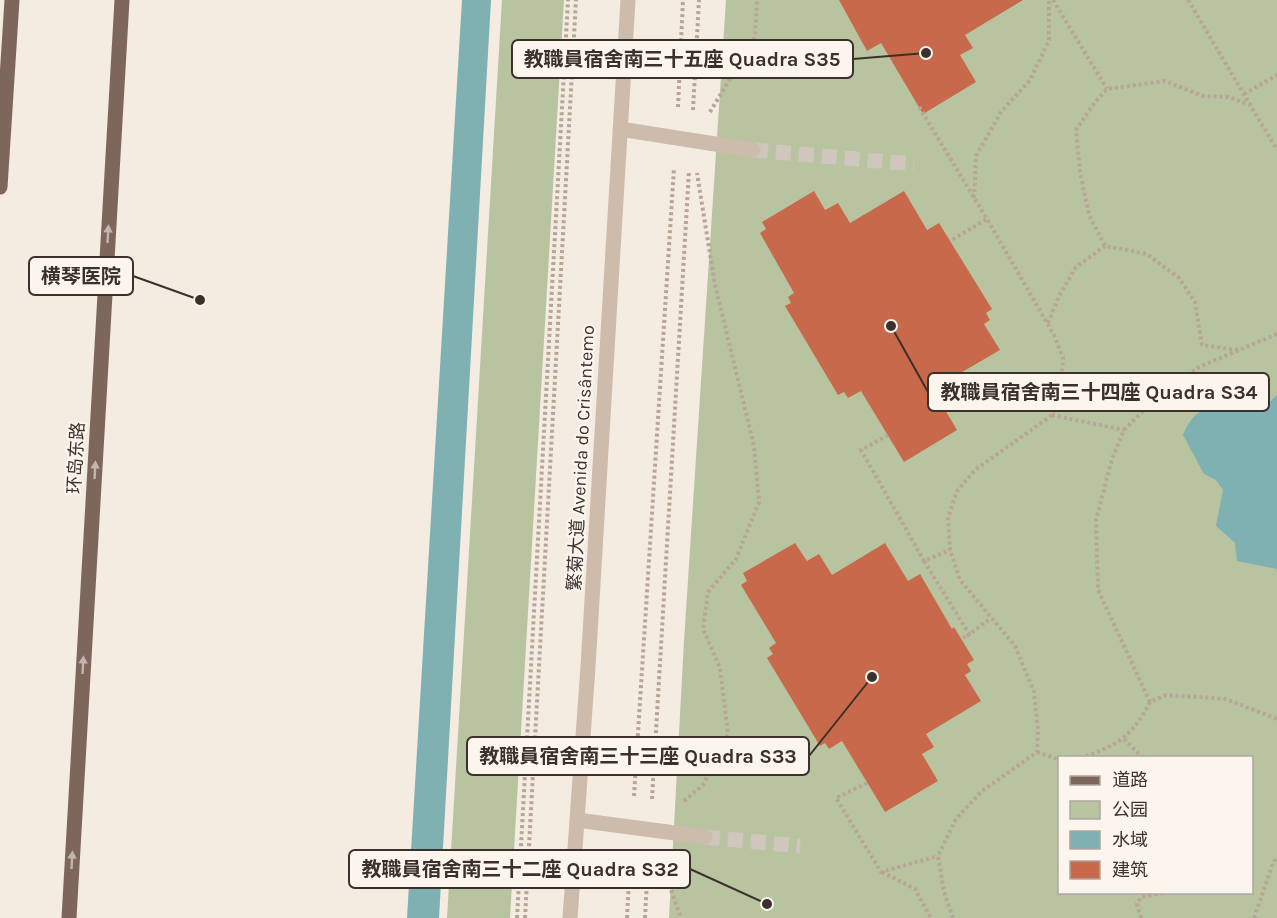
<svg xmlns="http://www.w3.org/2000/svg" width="1277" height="918" viewBox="0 0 1277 918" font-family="Karla,'Noto Sans SC',sans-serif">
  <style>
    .green { fill: #b8c4a0; fill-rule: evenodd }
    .water { fill: #7fb0b2 }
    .building { fill: #c8694b }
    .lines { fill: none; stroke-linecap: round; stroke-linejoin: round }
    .minor-tunnel { stroke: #cfc6bd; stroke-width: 15; stroke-dasharray: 15 8; stroke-linecap: butt }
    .path { stroke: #b9a596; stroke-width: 4; stroke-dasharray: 3 3; stroke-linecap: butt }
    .minor { stroke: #cdbbac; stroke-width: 15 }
    .major { stroke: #7d675c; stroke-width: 15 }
    .oneway { fill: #c2b5ac }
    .labels { text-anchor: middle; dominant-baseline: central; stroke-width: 4.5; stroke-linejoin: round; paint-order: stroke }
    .street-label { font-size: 18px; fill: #3b302b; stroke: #fbf5ee }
    .leader { fill: none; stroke: #3b302b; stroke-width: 2 }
    .callout-dot { fill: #3b302b; stroke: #fbf5ee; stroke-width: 2 }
    .callout { fill: #fbf5ee; stroke: #3b302b; stroke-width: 2 }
    .callout-label { font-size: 20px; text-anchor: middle; font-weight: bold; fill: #3b302b }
  </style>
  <rect width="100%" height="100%" fill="#f4ebe1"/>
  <!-- green -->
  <path class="green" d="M 502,0 L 564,0 L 510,918 L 447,918 Z
    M 726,0 L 1277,0 L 1277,918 L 669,918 L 684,641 ZM 1060,758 L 1252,758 L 1252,892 L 1060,892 Z"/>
  <!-- water -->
  <path class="water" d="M 462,0 L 491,0 L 439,918 L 407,918 Z
    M 1277,395 L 1277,569 L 1237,561 L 1235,543 L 1216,526 L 1223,490 L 1216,480 L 1204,474 L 1183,435 C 1198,399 1215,411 1245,410 C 1249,410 1255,411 1259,410 C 1265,408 1272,399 1277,395 Z"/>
  <!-- building -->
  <path class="building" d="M 839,0 L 1023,0 L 965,35 L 973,48 L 960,55 L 976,82 L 923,114 L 881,43 L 867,51 Z
    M 814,191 L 825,210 L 838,203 L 850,223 L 904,191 L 927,230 L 939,223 L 992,309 L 986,313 L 990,320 L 984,324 L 1000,350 L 945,382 L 953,396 L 941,403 L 957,430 L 904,462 L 861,391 L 848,398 L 844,392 L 838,395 L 785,306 L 791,303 L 788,297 L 794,293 L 760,233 L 766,229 L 762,222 Z
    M 795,543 L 807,561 L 819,554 L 832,575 L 885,543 L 908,581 L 920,574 L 952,629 L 954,627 L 974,660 L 967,664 L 971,671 L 965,675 L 981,701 L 926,734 L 934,747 L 922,754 L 938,781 L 885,812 L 842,741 L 829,749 L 825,743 L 820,746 L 767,658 L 773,654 L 769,648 L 776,643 L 741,585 L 747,581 L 743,573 Z"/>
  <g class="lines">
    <!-- minor-tunnel -->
    <path class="minor-tunnel" d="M 753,150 L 914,164
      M 705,837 L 800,846"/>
    <!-- path -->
    <path class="path" d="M 1053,0 L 1107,89
      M 1188,0 L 1277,150
      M 1244,94 L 1277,75
      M 678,107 L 683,0
      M 919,107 L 987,219 L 950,241
      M 693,110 L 699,0
      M 710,112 L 755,37 L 757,0
      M 974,198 L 976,156 L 1001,112 L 1030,80 L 1049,40 L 1049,0
      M 1048,323 L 1059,296 L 1076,267 L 1105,246
      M 1277,334 L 1199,367 L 1159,395 L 1124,430 L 1112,459 L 1096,520 L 1098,590 L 1150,702 L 1166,695 L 1226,699 L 1277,719
      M 1238,350 L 1202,345 L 1195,302 L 1179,278 L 1147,254 L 1105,246 L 1089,215 L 1080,172 L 1076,130 L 1095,102 L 1107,89 L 1165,81 L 1203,96 L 1228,97 L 1251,105
      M 1052,415 L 1124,430
      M 888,435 L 861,450 L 924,561 L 950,550
      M 924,561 L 969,634 L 961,639
      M 967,636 L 991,618
      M 1124,739 L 1143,758
      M 1037,752 L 1060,760
      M 1080,758 C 1117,746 1132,737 1150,702
      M 867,783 L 836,798 L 881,872 L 938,856
      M 634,796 L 674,168
      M 652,799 L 689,171
      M 684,801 L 703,785 L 728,734 L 720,668 L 703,629 L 708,592 L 736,559 L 759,502 L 754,446 L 715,285 L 697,173
      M 661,862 L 681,918
      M 882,872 L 915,889 L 931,918
      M 517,918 L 568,0
      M 525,918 L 576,0
      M 627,918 L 630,860
      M 645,918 L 648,860
      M 953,918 L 944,892 L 938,856 L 956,819 L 982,791 L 1037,752 L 1038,730 L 1034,692 L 1015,646 L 960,580 L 950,550 L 948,517 L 957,491 L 975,470 L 1052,415 L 1060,391 L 1063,358 L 1054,335 L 987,219
      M 1141,918 L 1137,904 L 1141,897 L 1169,892
      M 1254,918 L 1273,863 L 1277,857"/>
    <!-- minor -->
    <path class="minor" d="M 620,129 L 753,150
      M 577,820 L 705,837
      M 570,918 L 588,667 L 628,0"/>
    <!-- major -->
    <path class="major" d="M 0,187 L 12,0
      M 69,918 L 122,0"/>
  </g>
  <!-- one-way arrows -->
  <defs><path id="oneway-solid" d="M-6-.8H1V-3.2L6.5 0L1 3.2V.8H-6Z" transform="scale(1.5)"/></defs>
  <g class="oneway">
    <use href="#oneway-solid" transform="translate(108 234) rotate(-87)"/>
    <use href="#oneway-solid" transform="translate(95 470) rotate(-87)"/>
    <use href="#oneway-solid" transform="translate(83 665) rotate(-87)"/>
    <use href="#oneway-solid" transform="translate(72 860) rotate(-87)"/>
  </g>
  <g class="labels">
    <!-- street labels -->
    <g class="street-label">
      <text transform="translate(76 458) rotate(-87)">环岛东路</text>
      <text transform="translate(581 458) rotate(-87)">繁菊大道 Avenida do Crisântemo</text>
    </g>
  </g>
  <!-- callouts -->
  <path class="leader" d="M926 53L853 59M200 300L133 276M891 326L928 392M872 677L809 756M767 904L690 869"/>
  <g class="callout-dot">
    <circle cx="926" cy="53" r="6"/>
    <circle cx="200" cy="300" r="6"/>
    <circle cx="891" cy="326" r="6"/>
    <circle cx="872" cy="677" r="6"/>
    <circle cx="767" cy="904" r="6"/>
  </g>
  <g class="callout">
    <rect x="512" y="40" width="341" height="38" rx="6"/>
    <rect x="29" y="257" width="104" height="38" rx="6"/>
    <rect x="928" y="373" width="341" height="38" rx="6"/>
    <rect x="467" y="737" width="342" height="38" rx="6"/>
    <rect x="349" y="850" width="341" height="38" rx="6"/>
  </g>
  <g class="callout-label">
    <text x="682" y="66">教職員宿舍南三十五座 Quadra S35</text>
    <text x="81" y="283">横琴医院</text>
    <text x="1099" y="399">教職員宿舍南三十四座 Quadra S34</text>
    <text x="638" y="763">教職員宿舍南三十三座 Quadra S33</text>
    <text x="520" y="876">教職員宿舍南三十二座 Quadra S32</text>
  </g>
  <!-- legend -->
  <rect x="1058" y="756" width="195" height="138" fill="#fbf5ee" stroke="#aea6a0" stroke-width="1.5"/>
  <rect x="1070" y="776" width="30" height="9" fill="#7d675c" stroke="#aea6a0" stroke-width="1.5"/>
  <text x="1112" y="786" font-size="18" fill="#3b302b">道路</text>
  <rect x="1070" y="801" width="30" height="18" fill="#b8c4a0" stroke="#aea6a0" stroke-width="1.5"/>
  <text x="1112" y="816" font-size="18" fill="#3b302b">公园</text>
  <rect x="1070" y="831" width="30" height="18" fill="#7fb0b2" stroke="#aea6a0" stroke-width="1.5"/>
  <text x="1112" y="846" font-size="18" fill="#3b302b">水域</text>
  <rect x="1070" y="861" width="30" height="18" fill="#c8694b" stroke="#aea6a0" stroke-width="1.5"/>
  <text x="1112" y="876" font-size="18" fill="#3b302b">建筑</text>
</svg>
